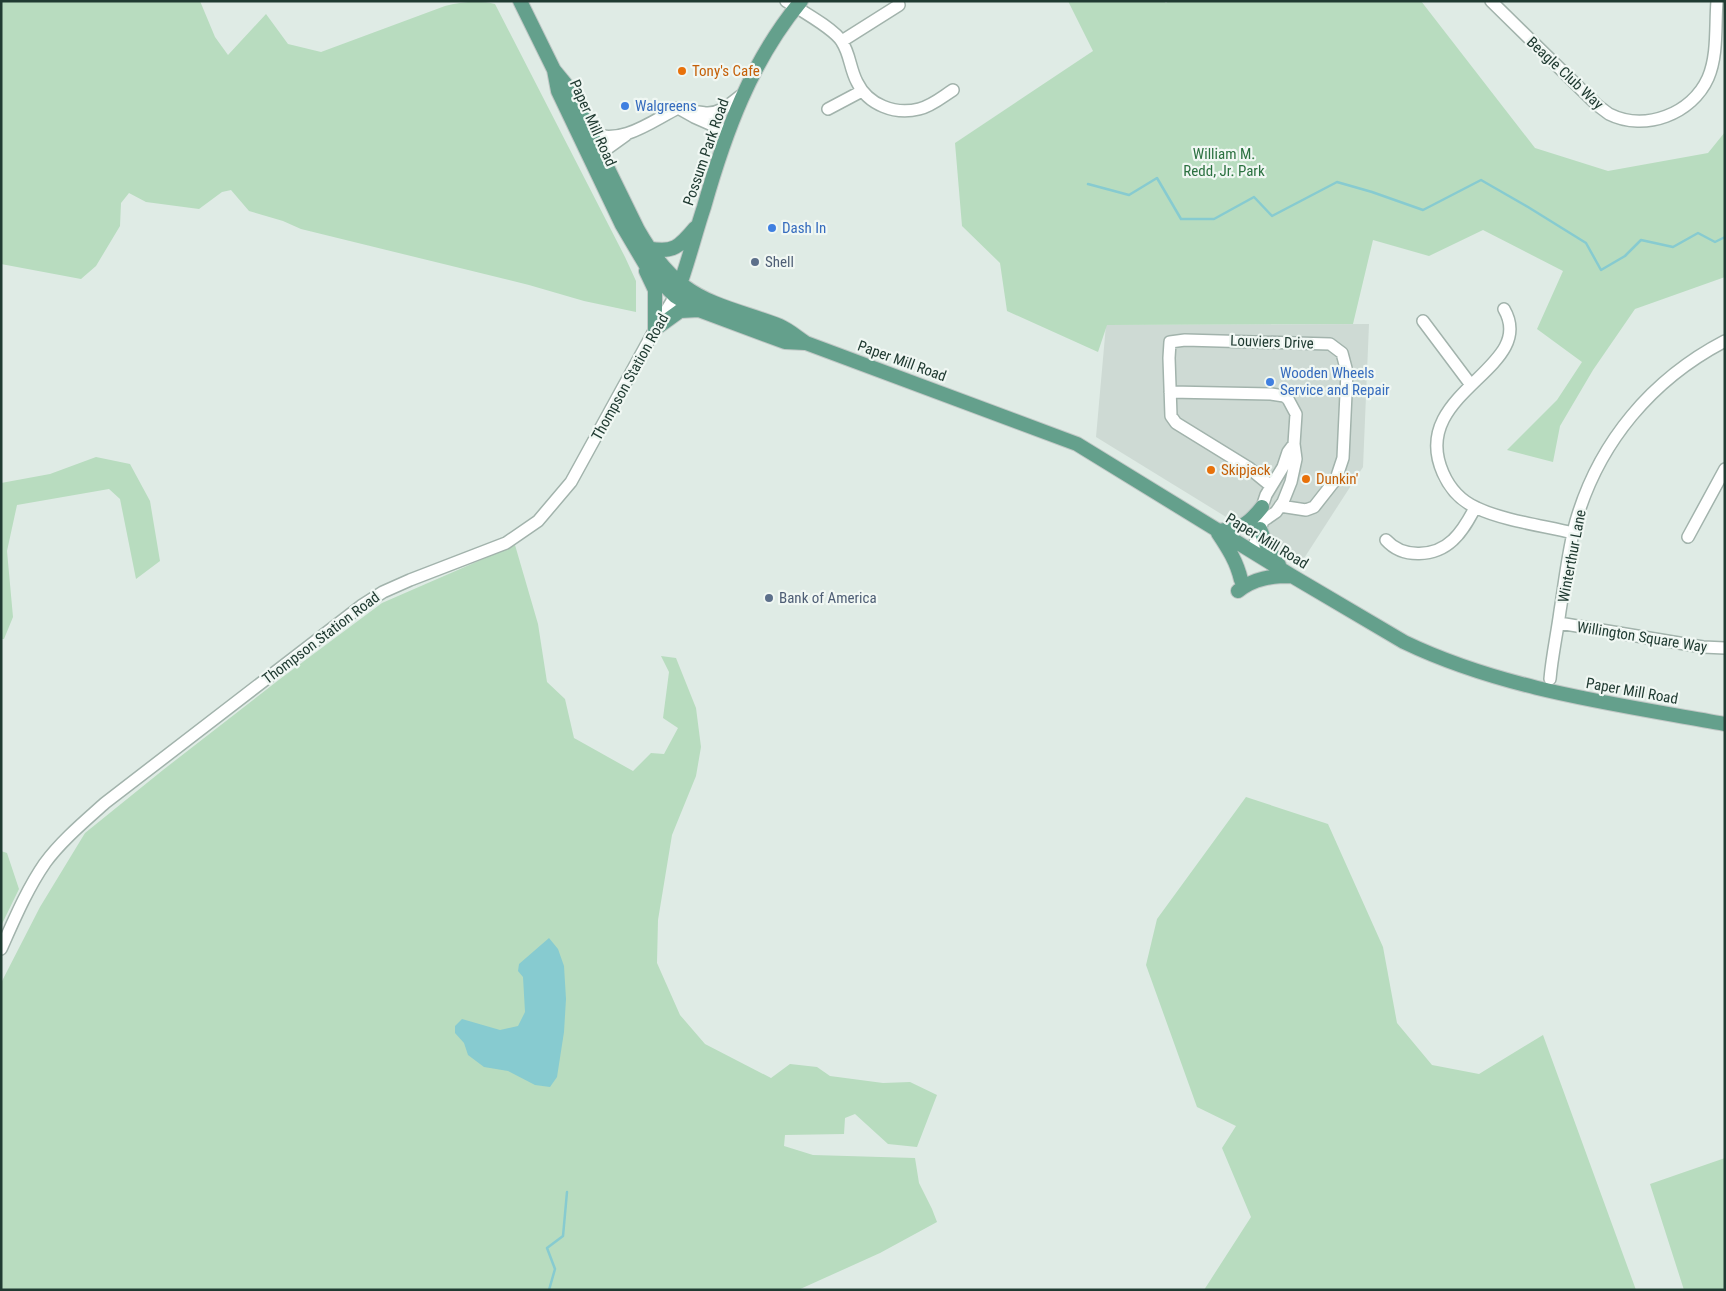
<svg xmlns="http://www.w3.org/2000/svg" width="1726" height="1291" viewBox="0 0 1726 1291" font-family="'Roboto Condensed',sans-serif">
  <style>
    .built { fill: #cedad4 }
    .green { fill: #b8dcbf }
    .water { fill: #87cbd0 }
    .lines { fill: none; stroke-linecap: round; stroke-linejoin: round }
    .stream { stroke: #87cbd0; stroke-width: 2.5 }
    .minor-casing { stroke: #a2b3ac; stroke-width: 14 }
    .major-casing { stroke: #c1c8c6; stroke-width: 16 }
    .minor { stroke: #fff; stroke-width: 11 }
    .major { stroke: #64a08c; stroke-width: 14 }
    .food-dot { fill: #e8710a; stroke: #f0f7f3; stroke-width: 2 }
    .shop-dot { fill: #3f7fe0; stroke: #f0f7f3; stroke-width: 2 }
    .service-dot { fill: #5c6f8a; stroke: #f0f7f3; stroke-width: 2 }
    .labels { text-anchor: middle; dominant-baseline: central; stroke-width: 4.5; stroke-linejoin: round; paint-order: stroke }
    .food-label { font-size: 15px; fill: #c56008; stroke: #f0f7f3; text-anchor: start }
    .street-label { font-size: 15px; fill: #203b32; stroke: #f0f7f3 }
    .shop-label { font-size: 15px; fill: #366cbe; stroke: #f0f7f3; text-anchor: start }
    .park-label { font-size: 15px; fill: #2b7140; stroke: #f0f7f3 }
    .service-label { font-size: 15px; fill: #4e5e75; stroke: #f0f7f3; text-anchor: start }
  </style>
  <rect width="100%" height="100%" fill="#dfebe5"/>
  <!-- built -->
  <path class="built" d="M 1369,324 L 1363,467 L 1301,563 L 1096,437 L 1106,325 Z"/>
  <!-- green -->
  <path class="green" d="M 1,1 L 200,1 L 215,37 L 228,55 L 266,14 L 288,44 L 321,52 L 445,6 C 460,2 480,0 495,4 L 625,257 L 636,281 L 636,312 L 584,301 L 529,285 L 301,229 L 283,221 L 249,211 L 231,190 L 222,192 L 199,209 L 146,202 L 129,193 L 121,203 L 120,226 L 96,266 L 81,279 L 1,264 Z
    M 1068,1 L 1163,1 L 1166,3 L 1169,1 L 1421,1 L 1535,148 L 1608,171 L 1708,153 L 1725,132 L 1725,277 L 1635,309 L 1593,370 L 1560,426 L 1553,462 L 1507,450 L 1557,400 L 1582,362 L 1537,329 L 1563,271 L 1483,230 L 1429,256 L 1373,240 L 1353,324 L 1107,325 L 1098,352 L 1007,311 L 1000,263 L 962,226 L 955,143 L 1093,51 Z
    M 96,457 L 130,464 L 150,501 L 160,561 L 136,579 L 120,499 L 109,489 L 17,505 L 7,551 L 13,617 L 4,639 L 1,639 L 1,483 L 50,474 Z
    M 515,545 L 538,624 L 547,682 L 565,699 L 574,738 L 633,771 L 651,753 L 664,754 L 678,728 L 663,718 L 669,672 L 661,656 L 676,658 L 696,708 L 701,747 L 696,776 L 672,835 L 658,920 L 657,963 L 680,1015 L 705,1044 L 771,1078 L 790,1064 L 817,1067 L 830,1076 L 883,1083 L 910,1082 L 937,1095 L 917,1147 L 888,1144 L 855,1114 L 845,1118 L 844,1134 L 785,1135 L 784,1146 L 813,1155 L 915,1158 L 919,1183 L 932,1209 L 937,1222 L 880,1253 L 798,1290 L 1,1290 L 1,983 L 40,907 L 85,833 L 163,770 L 280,679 L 382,603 Z
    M 1246,797 L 1328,824 L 1383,947 L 1397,1023 L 1432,1065 L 1479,1074 L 1543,1035 L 1636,1290 L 1204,1290 L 1251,1217 L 1222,1148 L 1236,1126 L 1197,1107 L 1146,965 L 1157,919 Z
    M 1,851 L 7,853 L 19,889 L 1,926 Z
    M 1725,1158 L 1725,1290 L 1684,1290 L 1650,1184 Z"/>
  <!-- water -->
  <path class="water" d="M 549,938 L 558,949 L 564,966 L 566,999 L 564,1032 L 557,1077 L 550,1087 L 535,1085 L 508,1071 L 484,1067 L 468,1055 L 464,1043 L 455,1033 L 455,1026 L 462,1019 L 500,1030 L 518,1026 L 525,1012 L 523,977 L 518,971 L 519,964 Z"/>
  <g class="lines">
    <!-- stream -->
    <path class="stream" d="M 1088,184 L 1129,195 L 1157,178 L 1181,219 L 1214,219 L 1254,197 L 1272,216 L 1337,182 L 1372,192 L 1423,210 L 1481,180 L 1528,207 L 1586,243 L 1601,270 L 1625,256 L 1641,240 L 1673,247 L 1698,233 L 1715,242 L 1725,237
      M 549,1290 L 555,1269 L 547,1248 L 563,1236 L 567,1192"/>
    <!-- minor casing -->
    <g class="minor-casing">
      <path id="minor" d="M 786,1 C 800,10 835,29 842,42 C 850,54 850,69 857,82 C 868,105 895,115 919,109 C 932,106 942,97 953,90
        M 1491,1 L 1597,105 C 1601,108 1605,111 1609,114 C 1645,132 1692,114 1708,78 C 1718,55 1715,26 1717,1
        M 842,41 L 899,5
        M 828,109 L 862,91
        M 685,111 C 693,111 699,112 706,113 C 721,114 732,102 743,94
        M 591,133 C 621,146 652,121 678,108 L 694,117 L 728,132
        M 601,153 L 626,135
        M 1504,309 C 1539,369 1407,392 1443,473 C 1450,489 1461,501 1477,508 C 1502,520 1544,526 1573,533
        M 1423,321 L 1471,385
        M 1170,392 L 1271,394 L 1284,396 L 1288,399 L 1296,414 L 1294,444 L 1296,459 L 1291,482 L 1283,502 L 1276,512 L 1263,521
        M 1271,486 L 1249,468 L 1176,423 L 1171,416 L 1169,358 L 1170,342 L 1185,340 L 1330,344 L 1342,353 L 1347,372 L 1343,458 L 1336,479 L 1314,507 L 1306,510 L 1280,506
        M 1688,537 L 1725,469
        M 1386,540 C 1403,559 1435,557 1453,540 C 1463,531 1469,519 1475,508
        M 1252,551 L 1263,521 L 1262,507 L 1266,495 L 1283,467 L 1288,452 L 1294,444
        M 1559,623 L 1703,647 L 1725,648
        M 1550,679 C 1552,656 1557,634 1560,611 C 1565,581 1568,550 1576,521 C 1599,442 1652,379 1725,341
        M 1,949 C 14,920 27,889 45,863 C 61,841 85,821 105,803 L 361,606 L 383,592 L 410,580 L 506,543 L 538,521 L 571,482 L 655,329 L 675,296"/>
    </g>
    <!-- major casing -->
    <g class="major-casing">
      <path id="major" d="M 520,1 L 554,70 L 568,87 L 638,230 C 650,251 664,271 684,286 C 712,307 748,313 780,326 C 789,330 797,337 806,343 L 1077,444 L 1292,576 L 1404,642 C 1504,690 1616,704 1725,724
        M 554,70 L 558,91 L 622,225 L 648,269 L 675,296 L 696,309 L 785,342 L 805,343
        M 648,248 C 673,254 680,246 695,228
        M 646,271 L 655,290 L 655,329
        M 678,290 C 688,263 695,234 704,207 C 725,133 751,61 801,1
        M 655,329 L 680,311 L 699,310
        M 1260,529 L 1268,548 L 1279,565
        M 1219,531 C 1242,527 1247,526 1262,507
        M 1218,533 C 1228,548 1237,562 1241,580
        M 1238,591 C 1254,578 1272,576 1292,576"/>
    </g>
    <!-- minor -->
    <use href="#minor" class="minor"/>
    <!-- major -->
    <use href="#major" class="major"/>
  </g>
  <!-- markers -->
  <g class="food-dot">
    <circle cx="682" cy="71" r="5"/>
    <circle cx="1211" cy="470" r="5"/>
    <circle cx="1306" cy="479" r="5"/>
  </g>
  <g class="shop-dot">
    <circle cx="625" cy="106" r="5"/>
    <circle cx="772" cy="228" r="5"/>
    <circle cx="1270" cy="382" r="5"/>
  </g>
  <g class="service-dot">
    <circle cx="755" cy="262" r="5"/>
    <circle cx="769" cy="598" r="5"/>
  </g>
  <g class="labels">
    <!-- food labels -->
    <g class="food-label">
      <text x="692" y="71">Tony's Cafe</text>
      <text x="1221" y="470">Skipjack</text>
      <text x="1316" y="479">Dunkin'</text>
    </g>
    <!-- street labels -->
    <g class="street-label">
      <text transform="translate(1565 73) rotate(43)">Beagle Club Way</text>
      <text transform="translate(593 123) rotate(66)">Paper Mill Road</text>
      <text transform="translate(706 152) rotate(-71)">Possum Park Road</text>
      <text transform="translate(1272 342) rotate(2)">Louviers Drive</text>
      <text transform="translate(902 361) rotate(20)">Paper Mill Road</text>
      <text transform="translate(630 377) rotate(-61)">Thompson Station Road</text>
      <text transform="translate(1267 541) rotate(31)">Paper Mill Road</text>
      <text transform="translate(1572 556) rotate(-79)">Winterthur Lane</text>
      <text transform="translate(1642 637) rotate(9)">Willington Square Way</text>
      <text transform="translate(321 638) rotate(-37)">Thompson Station Road</text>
      <text transform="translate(1632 691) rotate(10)">Paper Mill Road</text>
    </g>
    <!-- shop labels -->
    <g class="shop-label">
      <text x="635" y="106">Walgreens</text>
      <text x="782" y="228">Dash In</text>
      <text x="1280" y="373">Wooden Wheels<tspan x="1280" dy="17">Service and Repair</tspan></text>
    </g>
    <!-- park labels -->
    <g class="park-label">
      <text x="1224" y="154">William M.<tspan x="1224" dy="17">Redd, Jr. Park</tspan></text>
    </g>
    <!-- service labels -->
    <g class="service-label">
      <text x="765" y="262">Shell</text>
      <text x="779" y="598">Bank of America</text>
    </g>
  </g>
  <!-- border -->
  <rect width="1726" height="1291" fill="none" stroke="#203b32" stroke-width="5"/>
</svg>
